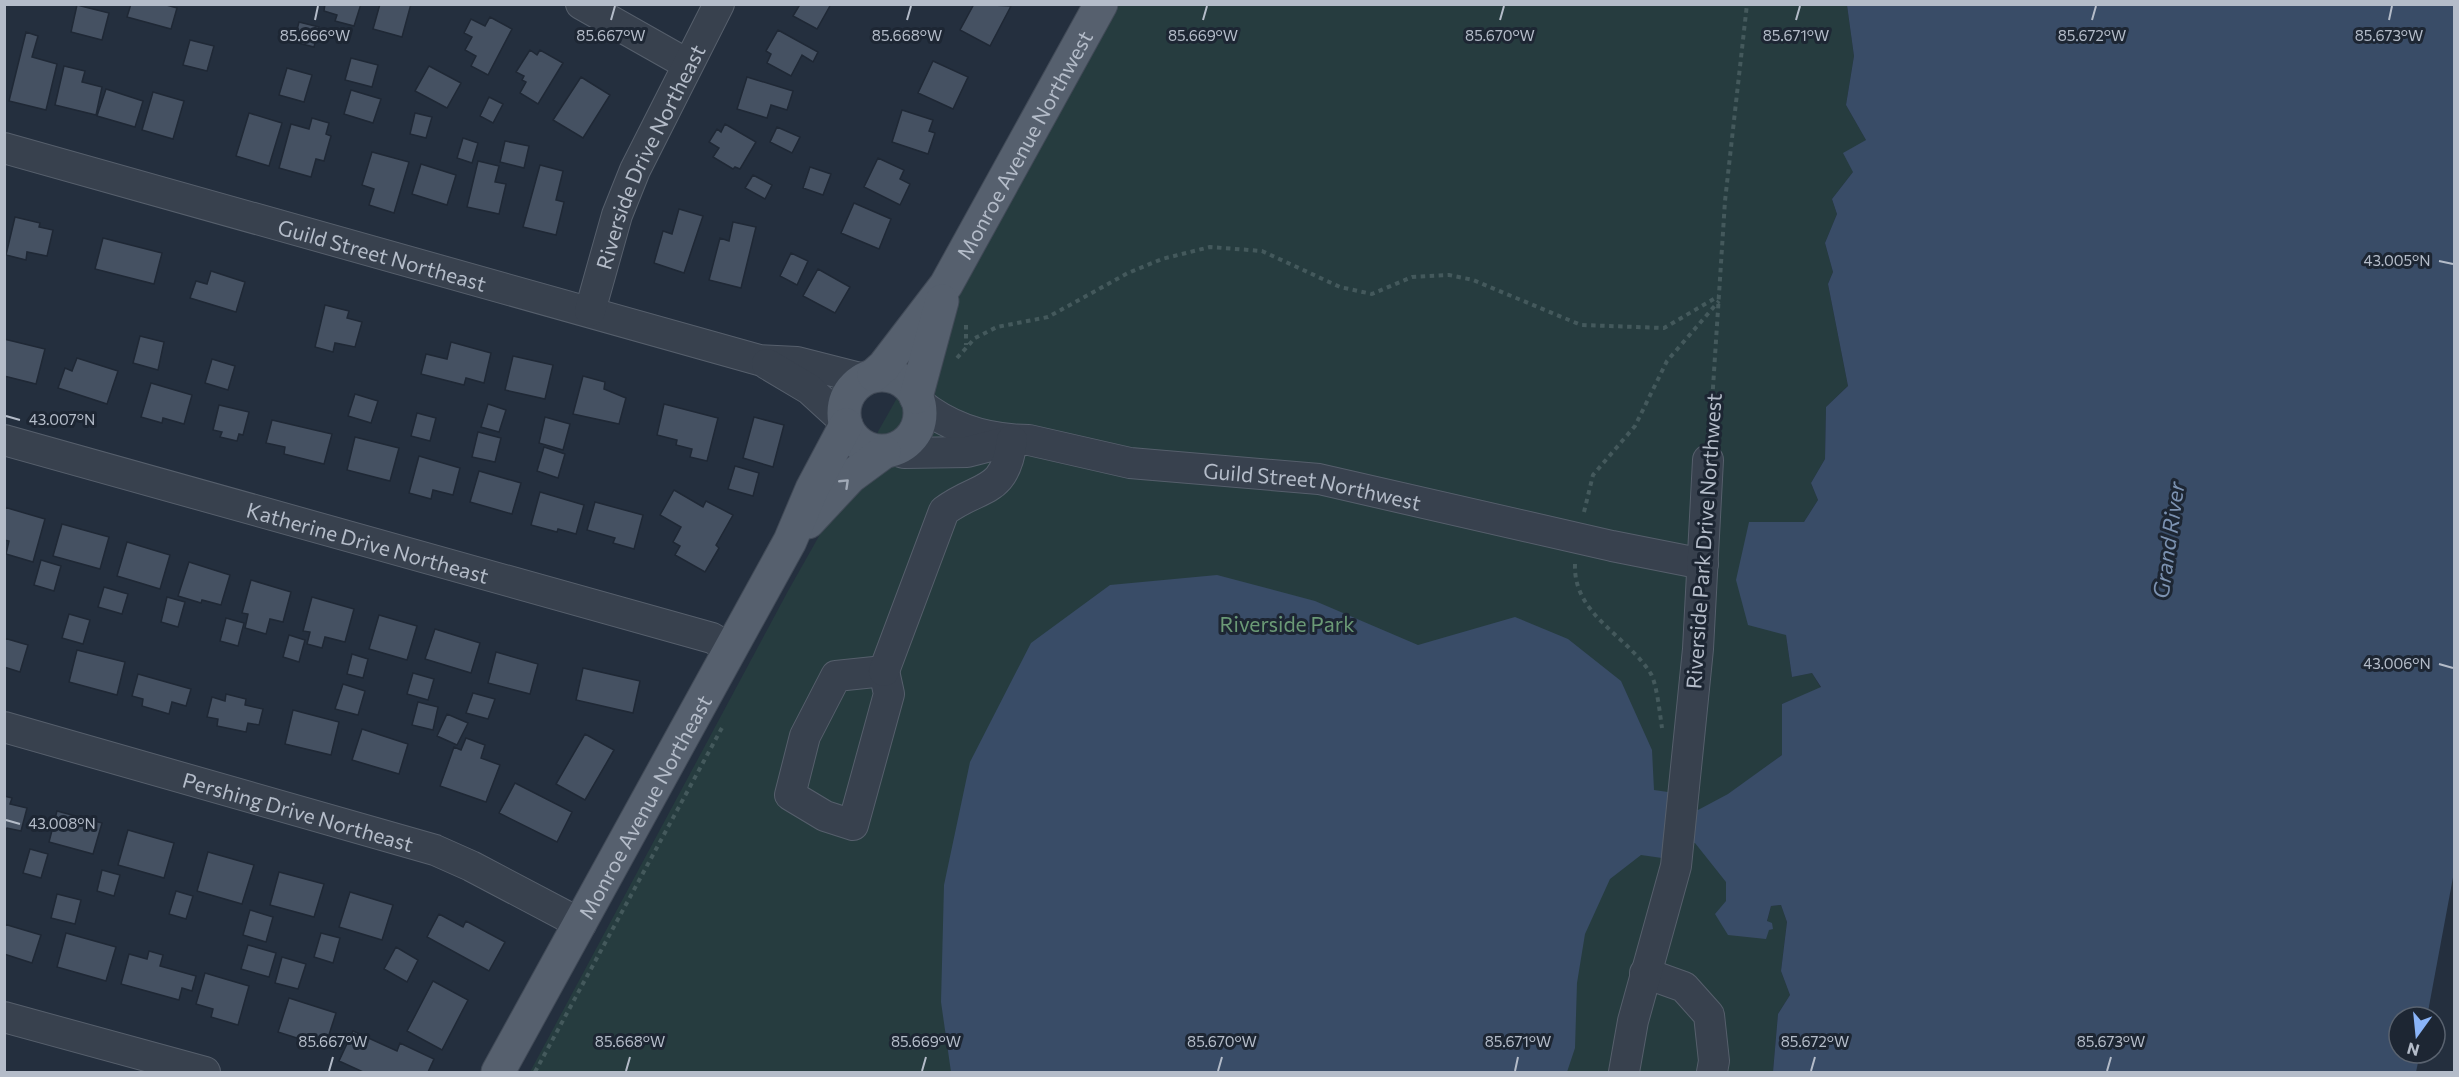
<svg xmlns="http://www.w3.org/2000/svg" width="2459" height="1077" viewBox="0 0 2459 1077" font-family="Commissioner,sans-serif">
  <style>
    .green { fill: #263c3f }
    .water { fill: #394c67 }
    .building { fill: #455162; stroke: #1f2835; stroke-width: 1.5 }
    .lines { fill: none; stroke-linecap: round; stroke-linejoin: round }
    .minor-casing { stroke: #565f6c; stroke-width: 32 }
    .major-casing { stroke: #414a57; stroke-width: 35 }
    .path { stroke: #44595c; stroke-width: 4; stroke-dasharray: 4.5 4.5; stroke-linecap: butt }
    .minor { stroke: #38414e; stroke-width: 30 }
    .major { stroke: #56606e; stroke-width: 33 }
    .oneway { stroke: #a1aab7 }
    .ticks { fill: none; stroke: #b4bcc9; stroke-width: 2 }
    .labels { text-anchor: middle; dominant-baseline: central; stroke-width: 6; stroke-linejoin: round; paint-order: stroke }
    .street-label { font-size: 21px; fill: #b4bcc9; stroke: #1d2633 }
    .park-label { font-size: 21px; fill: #6b9a76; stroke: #1d2633 }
    .water-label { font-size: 22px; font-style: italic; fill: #7c92b1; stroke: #1d2633 }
    .ticks-label { font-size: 15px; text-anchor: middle; fill: #b4bcc9; stroke: #1d2633; stroke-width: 6; stroke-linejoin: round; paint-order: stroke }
  </style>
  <rect width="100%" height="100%" fill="#242f3e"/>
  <!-- green -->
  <path class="green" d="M 1119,5 L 1847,5 L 1854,56 L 1846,105 L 1866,140 L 1853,172 L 1832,199 L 1837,214 L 1825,243 L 1833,272 L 1828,284 L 1848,386 L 1826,407 L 1825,459 L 1811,483 L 1818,500 L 1804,522 L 1786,635 L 1792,677 L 1812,673 L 1821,688 L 1782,704 L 1782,755 L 1728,795 L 1726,901 L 1767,922 L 1771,906 L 1781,905 L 1787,922 L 1781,971 L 1790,995 L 1778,1014 L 1773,1072 L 530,1072 L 788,591 Z"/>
  <!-- water -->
  <path class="water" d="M 1847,5 L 2454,5 L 2454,872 L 2427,1017 L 2399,1017 L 2399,1053 L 2420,1053 L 2416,1072 L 1773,1072 L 1778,1014 L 1790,995 L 1781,971 L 1787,922 L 1781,905 L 1771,906 L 1767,921 L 1772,923 L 1773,929 L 1769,930 L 1766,939 L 1728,935 L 1715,914 L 1726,901 L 1726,882 L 1695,843 L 1664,843 L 1662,858 L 1641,855 L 1610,879 L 1585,934 L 1577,983 L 1575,1048 L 1567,1072 L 951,1072 L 941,1002 L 944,885 L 970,762 L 1031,643 L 1110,585 L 1217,575 L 1315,601 L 1418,645 L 1515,617 L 1568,639 L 1621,681 L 1652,750 L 1654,790 L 1668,792 L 1669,807 L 1698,810 L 1728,794 L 1782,755 L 1782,704 L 1821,687 L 1812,673 L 1792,677 L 1786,635 L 1748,625 L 1736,580 L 1749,522 L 1804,522 L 1818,500 L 1811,483 L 1825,459 L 1826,407 L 1848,386 L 1828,284 L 1833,272 L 1825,243 L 1837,214 L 1832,199 L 1853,172 L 1843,153 L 1866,140 L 1846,105 L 1854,56 Z"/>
  <!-- building -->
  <path class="building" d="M 131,4 L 163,4 L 177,8 L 171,29 L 127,17 Z
    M 325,4 L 361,4 L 354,26 L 335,21 L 337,15 L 324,11 Z
    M 380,4 L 411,4 L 402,37 L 373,29 Z
    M 797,4 L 831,4 L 817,29 L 793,16 L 799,6 Z
    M 974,4 L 1011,6 L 990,46 L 960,30 Z
    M 77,5 L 109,13 L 102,40 L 71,32 Z
    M 490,17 L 512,29 L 488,75 L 471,66 L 476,56 L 465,50 L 472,37 L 464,33 L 471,19 L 485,26 Z
    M 299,22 L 319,27 L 314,47 L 294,42 Z
    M 778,30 L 818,52 L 813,62 L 802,55 L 791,76 L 767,63 L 771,54 L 766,51 Z
    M 26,32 L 38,36 L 32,57 L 57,64 L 46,110 L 9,101 Z
    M 190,40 L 214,46 L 207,71 L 183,65 Z
    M 530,50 L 537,55 L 540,50 L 563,63 L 538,104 L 520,93 L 526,82 L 522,80 L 524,76 L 516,72 Z
    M 351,58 L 378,65 L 372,87 L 345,80 Z
    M 933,61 L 968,77 L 953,109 L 918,93 Z
    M 64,66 L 85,71 L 82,82 L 102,87 L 96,115 L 55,105 Z
    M 429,66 L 461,83 L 447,108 L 415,91 Z
    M 287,68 L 312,75 L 304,102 L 279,95 Z
    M 581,77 L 610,95 L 583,138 L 553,120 Z
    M 747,77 L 793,91 L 787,110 L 771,105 L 767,118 L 737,109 Z
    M 106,89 L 143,101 L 135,127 L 97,116 Z
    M 351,90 L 381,99 L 373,123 L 344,114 Z
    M 153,92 L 184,101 L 173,139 L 142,130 Z
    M 489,97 L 503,104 L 493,123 L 480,116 Z
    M 902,110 L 933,120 L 929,131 L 935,133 L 928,154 L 892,142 Z
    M 249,113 L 282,123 L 269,166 L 236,156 Z
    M 415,113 L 432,117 L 426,138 L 410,134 Z
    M 312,118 L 329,123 L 326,134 L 331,136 L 324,161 L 316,159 L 311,177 L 279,168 L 291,124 L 309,129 Z
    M 725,124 L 756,142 L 740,169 L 735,167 L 733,169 L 713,157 L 719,148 L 709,142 L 717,129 L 721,132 Z
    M 777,127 L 800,137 L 792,153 L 770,142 Z
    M 463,138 L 478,143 L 472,163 L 457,158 Z
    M 505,141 L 529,146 L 524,168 L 500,162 Z
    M 372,152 L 409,162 L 394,213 L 369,205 L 374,189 L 362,185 Z
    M 878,158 L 904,170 L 900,179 L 910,184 L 900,205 L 864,187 Z
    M 478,161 L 499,166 L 495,182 L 506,184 L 499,214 L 467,207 Z
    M 421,164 L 456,175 L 447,205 L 412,194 Z
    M 540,165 L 563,171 L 556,200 L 564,202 L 556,235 L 523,227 Z
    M 810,167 L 831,174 L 823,195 L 803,188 Z
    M 753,175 L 772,185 L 765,199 L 745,188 Z
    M 854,203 L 891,219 L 879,249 L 841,233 Z
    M 679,209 L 703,216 L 684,273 L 654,263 L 663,231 L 672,234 Z
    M 15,217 L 40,223 L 39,227 L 53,230 L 47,256 L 27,252 L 26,260 L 6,255 Z
    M 733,222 L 756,227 L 741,288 L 709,280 L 720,238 L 729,241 Z
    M 103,238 L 162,253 L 154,284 L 95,269 Z
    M 791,253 L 808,261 L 797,285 L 780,276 Z
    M 818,269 L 850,287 L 835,313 L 803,296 Z
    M 211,271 L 245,282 L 236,312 L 190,298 L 196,281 L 207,284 Z
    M 325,305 L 349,311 L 347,318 L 362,322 L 355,347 L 335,343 L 333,352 L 315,347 Z
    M 140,336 L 164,342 L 158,370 L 133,363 Z
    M 4,339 L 45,349 L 36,384 L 4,376 Z
    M 451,342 L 491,353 L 484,383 L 466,378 L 464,385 L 421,374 L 426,354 L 447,359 Z
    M 513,356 L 553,365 L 545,399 L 505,390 Z
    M 77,358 L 118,371 L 107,404 L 58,388 L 65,368 L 72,371 Z
    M 212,359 L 235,366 L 228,390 L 205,383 Z
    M 583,376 L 605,382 L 604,389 L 626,398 L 619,424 L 573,414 Z
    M 151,383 L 192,395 L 184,424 L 163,418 L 162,423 L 141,417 Z
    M 355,394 L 378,401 L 371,423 L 348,416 Z
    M 488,404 L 506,410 L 499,432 L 481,427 Z
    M 664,404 L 718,418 L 707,461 L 690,457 L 692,449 L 676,445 L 677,440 L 657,435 Z
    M 219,405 L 249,412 L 243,435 L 239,434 L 237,441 L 220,437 L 222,432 L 213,430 Z
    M 417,413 L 436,418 L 430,441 L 411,436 Z
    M 545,417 L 570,424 L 563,450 L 539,443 Z
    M 754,417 L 784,425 L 773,467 L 743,458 Z
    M 272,420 L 332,434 L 324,464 L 284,454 L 285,447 L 266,443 Z
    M 478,432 L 501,438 L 495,462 L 472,457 Z
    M 355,437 L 399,448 L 390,481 L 347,470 Z
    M 544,447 L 565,454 L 558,478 L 537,471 Z
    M 419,456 L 460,468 L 453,495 L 433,490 L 431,499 L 409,493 Z
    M 735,466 L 759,473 L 753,496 L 728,489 Z
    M 479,471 L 521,483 L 512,514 L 470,502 Z
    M 674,490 L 703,507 L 706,501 L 733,515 L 716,545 L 719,548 L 705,572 L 675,555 L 680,546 L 673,542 L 681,527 L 660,515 Z
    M 540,492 L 584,505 L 576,534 L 558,529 L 557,532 L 531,525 Z
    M 595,502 L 643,515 L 634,549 L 613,543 L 615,538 L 587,530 Z
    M 4,507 L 45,519 L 33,562 L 6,554 L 9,541 L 4,540 Z
    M 62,524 L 109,537 L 100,569 L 53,556 Z
    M 127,542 L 170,555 L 160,589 L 117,576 Z
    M 41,560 L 61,566 L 54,591 L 34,585 Z
    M 189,562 L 230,575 L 221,605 L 202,600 L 201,603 L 178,596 Z
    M 251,580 L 291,592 L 283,622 L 270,619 L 266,634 L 245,628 L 248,614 L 242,613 Z
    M 104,587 L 128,594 L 122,614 L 98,607 Z
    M 167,597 L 185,602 L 178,627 L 161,622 Z
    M 312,597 L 354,609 L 345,642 L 325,637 L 322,648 L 307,644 L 310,632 L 303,631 Z
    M 69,614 L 90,620 L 83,644 L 62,638 Z
    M 379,615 L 417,626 L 407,660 L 369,649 Z
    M 226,618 L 244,623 L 238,646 L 220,641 Z
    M 435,629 L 480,643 L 471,673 L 425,659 Z
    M 289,635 L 305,640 L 299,662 L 283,657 Z
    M 4,638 L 28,645 L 20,672 L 4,667 Z
    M 77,650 L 125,662 L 117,695 L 69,682 Z
    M 496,652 L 538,664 L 530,694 L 488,683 Z
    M 352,654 L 368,659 L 363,678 L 347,674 Z
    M 583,668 L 640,681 L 633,713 L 576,700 Z
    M 413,673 L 434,679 L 428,700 L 407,694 Z
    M 138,674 L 191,689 L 186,706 L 172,702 L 169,714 L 142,706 L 143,699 L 132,696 Z
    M 343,684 L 365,691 L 358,715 L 335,709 Z
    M 473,693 L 495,699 L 488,719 L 466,713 Z
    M 226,694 L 246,699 L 245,705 L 263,709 L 259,725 L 248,723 L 246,732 L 217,726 L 218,719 L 207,717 L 212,697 L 225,701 Z
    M 418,702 L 438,707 L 433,730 L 412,725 Z
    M 293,710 L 339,722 L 331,755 L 285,744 Z
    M 447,714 L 468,723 L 457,745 L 437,736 Z
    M 362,729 L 408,744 L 399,774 L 352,760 Z
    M 585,734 L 614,750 L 585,800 L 556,784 Z
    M 466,738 L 485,745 L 481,758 L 500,765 L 486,802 L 440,786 L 454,747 L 461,750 Z
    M 515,783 L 572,812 L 557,842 L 499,813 Z
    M 4,796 L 12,798 L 10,804 L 27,808 L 21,831 L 7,828 L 4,832 Z
    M 57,811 L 102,823 L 93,854 L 49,842 Z
    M 128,830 L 174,843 L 164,878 L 118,865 Z
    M 30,849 L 48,854 L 41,878 L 23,873 Z
    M 208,852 L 254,865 L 242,904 L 197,891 Z
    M 102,870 L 120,875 L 114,896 L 97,891 Z
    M 279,872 L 324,884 L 314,917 L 270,905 Z
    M 176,891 L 193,896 L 186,919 L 169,914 Z
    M 350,892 L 393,905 L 382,940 L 339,927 Z
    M 57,894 L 81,900 L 75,924 L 51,918 Z
    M 250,910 L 273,917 L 266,942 L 243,935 Z
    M 439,914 L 463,927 L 466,921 L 505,942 L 489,971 L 427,937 Z
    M 4,924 L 41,935 L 32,963 L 4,954 Z
    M 66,933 L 116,947 L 106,981 L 57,967 Z
    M 321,933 L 340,938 L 333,963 L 314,957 Z
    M 248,945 L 276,953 L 269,977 L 241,969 Z
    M 396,947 L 418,960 L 407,982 L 384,969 Z
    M 149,951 L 163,955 L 160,966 L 196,976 L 192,991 L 182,988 L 179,1000 L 121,984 L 129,954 L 147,959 Z
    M 282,957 L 306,964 L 298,989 L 275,983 Z
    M 205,973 L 249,986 L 238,1025 L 211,1017 L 213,1009 L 196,1004 Z
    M 433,981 L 468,1000 L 442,1050 L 407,1031 Z
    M 289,998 L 336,1013 L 325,1047 L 278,1032 Z
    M 353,1031 L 397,1051 L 400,1043 L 434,1059 L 428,1072 L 363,1072 L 339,1061 Z"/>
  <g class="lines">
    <!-- minor casing -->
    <g class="minor-casing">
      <g id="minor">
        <path d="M 581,4 L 687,64"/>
        <path id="s1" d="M 4,148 L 759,360 L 797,362 L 864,379"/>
        <path id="s2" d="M 590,311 L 617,215 L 635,170 L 719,4"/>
        <path d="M 767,364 L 809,389 L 844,421"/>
        <path id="s3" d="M 919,403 C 951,429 987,440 1029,440 L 1130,463 L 1319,479 L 1612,546 L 1703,564"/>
        <path id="s4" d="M 4,440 L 712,638 L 731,649"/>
        <path d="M 895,450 L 904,453 L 967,452 L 1006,442"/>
        <path d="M 884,671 L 889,694 L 853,825 L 825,816 L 790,795 L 805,736 L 836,676 Z"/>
        <path d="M 884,671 L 944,511 C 980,484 1005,496 1012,440"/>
        <path id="s5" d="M 4,727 L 435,850 L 471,866 L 581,924"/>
        <path d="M 1645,973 L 1684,987 L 1709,1015 L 1714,1061 L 1712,1072"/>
        <path d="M 4,1017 L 205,1072"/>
        <path d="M 1624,1072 L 1633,1021 L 1676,866 L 1698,649 L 1708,460"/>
      </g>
    </g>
    <!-- major casing -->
    <g class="major-casing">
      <g id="major">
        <circle cx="882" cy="413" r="38"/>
        <path id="s6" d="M 874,375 L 884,366 L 946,285 L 1101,4"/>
        <path d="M 916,397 L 942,301"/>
        <path d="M 808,522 L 850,477 L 884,452"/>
        <path id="s7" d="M 498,1072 L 790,541 L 812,489 L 846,425"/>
      </g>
    </g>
    <!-- path -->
    <path class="path" d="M 966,325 L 966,345
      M 957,358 L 975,338 L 997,327 L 1048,317 L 1128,273 L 1162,259 L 1210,247 L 1262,251 L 1340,287 L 1372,294 L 1412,277 L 1449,275 L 1473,280 L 1581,325 L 1664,328 L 1719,296
      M 1710,434 L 1725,201 L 1747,4
      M 1584,512 L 1593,475 L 1635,426 L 1667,361 L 1719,301
      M 1575,564 C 1573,615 1627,635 1651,674 C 1657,685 1660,715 1662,728
      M 535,1072 L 724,724"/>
    <!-- minor -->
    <use href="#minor" class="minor"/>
    <!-- major -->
    <use href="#major" class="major"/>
  </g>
  <!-- one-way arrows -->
  <defs><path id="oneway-chevron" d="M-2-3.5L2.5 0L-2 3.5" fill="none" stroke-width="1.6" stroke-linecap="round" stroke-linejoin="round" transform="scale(1.5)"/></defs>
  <use class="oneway" href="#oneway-chevron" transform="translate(845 483) rotate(-44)"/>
  <!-- ticks -->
  <path class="ticks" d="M 315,20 L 318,6M 611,20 L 615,6M 907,20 L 911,6M 1203,20 L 1207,6M 1500,20 L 1504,6M 1796,20 L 1800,6M 2092,20 L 2096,6M 2389,20 L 2392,6M 2439,261 L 2453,264M 6,416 L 20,420M 2439,664 L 2453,668M 6,820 L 20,824M 329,1071 L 333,1057M 626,1071 L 630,1057M 922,1071 L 926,1057M 1218,1071 L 1222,1057M 1515,1071 L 1518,1057M 1811,1071 L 1815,1057M 2107,1071 L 2111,1057"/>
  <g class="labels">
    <!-- street labels -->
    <g class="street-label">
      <text stroke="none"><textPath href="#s6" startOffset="276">Monroe Avenue Northwest</textPath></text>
      <text stroke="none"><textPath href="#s2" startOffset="166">Riverside Drive Northeast</textPath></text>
      <text stroke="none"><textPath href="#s1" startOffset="393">Guild Street Northeast</textPath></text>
      <text stroke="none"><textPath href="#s3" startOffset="406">Guild Street Northwest</textPath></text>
      <text transform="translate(1703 541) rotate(-86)">Riverside Park Drive Northwest</text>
      <text stroke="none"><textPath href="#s4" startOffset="378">Katherine Drive Northeast</textPath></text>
      <text stroke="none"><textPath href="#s7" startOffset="303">Monroe Avenue Northeast</textPath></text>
      <text stroke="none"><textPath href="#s5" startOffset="306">Pershing Drive Northeast</textPath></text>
    </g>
    <!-- park labels -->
    <g class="park-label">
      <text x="1287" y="623">Riverside Park</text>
    </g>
    <!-- water labels -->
    <g class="water-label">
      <text transform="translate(2168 540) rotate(-82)">Grand River</text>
    </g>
  </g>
  <g class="ticks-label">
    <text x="315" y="41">85.666°W</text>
    <text x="611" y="41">85.667°W</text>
    <text x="907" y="41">85.668°W</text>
    <text x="1203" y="41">85.669°W</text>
    <text x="1500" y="41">85.670°W</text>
    <text x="1796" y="41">85.671°W</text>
    <text x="2092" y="41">85.672°W</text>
    <text x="2389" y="41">85.673°W</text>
    <text x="2397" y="266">43.005°N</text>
    <text x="62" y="425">43.007°N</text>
    <text x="2397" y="669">43.006°N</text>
    <text x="62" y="829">43.008°N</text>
    <text x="333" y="1047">85.667°W</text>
    <text x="630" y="1047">85.668°W</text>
    <text x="926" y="1047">85.669°W</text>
    <text x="1222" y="1047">85.670°W</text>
    <text x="1518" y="1047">85.671°W</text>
    <text x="1815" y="1047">85.672°W</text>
    <text x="2111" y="1047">85.673°W</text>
  </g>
  <!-- border -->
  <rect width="2459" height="1077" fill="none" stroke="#b4bcc9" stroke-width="12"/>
  <!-- north arrow -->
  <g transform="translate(2417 1035) rotate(195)"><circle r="28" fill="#1d2633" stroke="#59626f" stroke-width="1.5"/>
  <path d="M0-4.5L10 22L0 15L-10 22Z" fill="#8ab4f8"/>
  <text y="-9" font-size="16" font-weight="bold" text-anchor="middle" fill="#b4bcc9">N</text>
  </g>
</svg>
